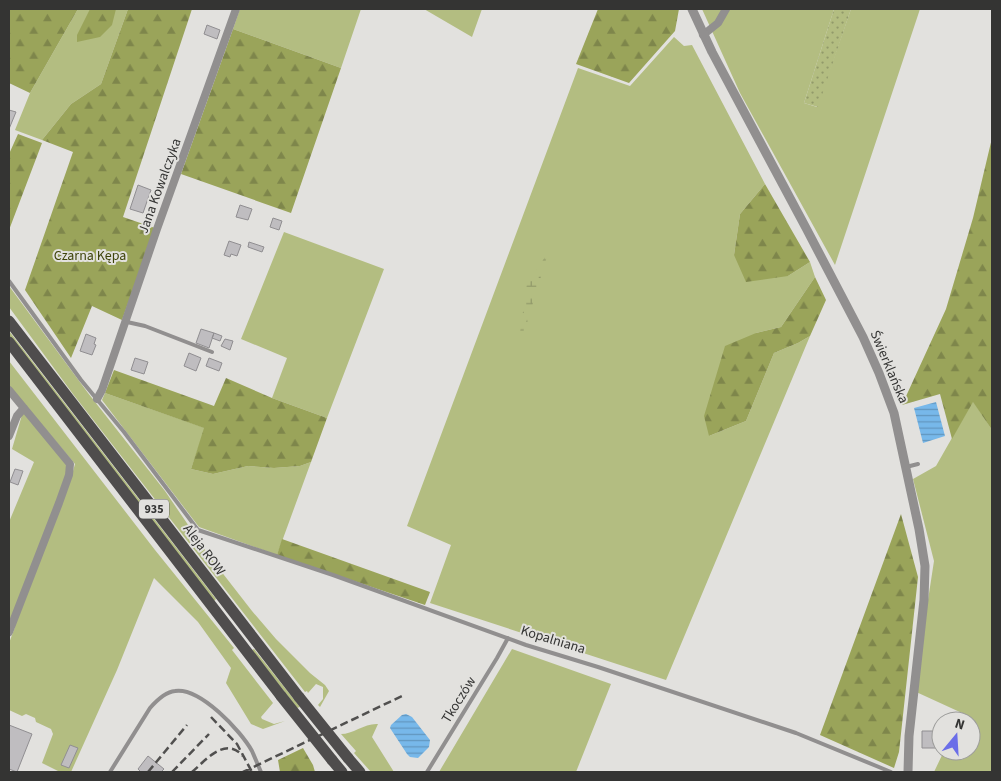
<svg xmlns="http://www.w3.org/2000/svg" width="1001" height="781" viewBox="0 0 1001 781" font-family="'Source Sans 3',sans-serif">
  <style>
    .grass { fill: #b3bd81 }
    .forest { fill: url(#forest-firs) }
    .wetland { fill: url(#wetland-marsh) }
    .garden { fill: url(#garden-dots) }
    .water { fill: url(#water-rules) }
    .building { fill: #bfbdc0; stroke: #908e91 }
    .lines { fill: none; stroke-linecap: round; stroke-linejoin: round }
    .service { stroke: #918f8f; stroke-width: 4 }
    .minor { stroke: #918f8f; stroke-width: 8 }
    .tertiary { stroke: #918f8f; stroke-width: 9 }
    .primary { stroke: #4f4d4d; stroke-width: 11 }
    .rail { stroke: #51504f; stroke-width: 2.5; stroke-dasharray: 8 4; stroke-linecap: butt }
    .primary-bridge { stroke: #4f4d4d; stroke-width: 11 }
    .labels { text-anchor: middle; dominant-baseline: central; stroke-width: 4; stroke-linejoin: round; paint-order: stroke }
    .shield { fill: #e2e1de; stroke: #686866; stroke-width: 1 }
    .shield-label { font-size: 12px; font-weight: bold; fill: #343433 }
    .street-label { font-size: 14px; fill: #343433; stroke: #e2e1de }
    .park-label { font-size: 14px; fill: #3e440a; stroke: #e2e1de }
  </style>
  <defs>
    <pattern id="forest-firs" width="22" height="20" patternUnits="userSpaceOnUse" patternTransform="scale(1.25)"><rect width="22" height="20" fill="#9aa45a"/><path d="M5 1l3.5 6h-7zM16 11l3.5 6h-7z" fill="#7e864b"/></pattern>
    <pattern id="wetland-marsh" width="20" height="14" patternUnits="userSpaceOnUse" patternTransform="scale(1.25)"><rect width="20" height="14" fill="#b3bd81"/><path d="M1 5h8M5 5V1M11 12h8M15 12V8" fill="none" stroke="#929a6a"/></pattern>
    <pattern id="garden-dots" width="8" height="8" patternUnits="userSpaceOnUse" patternTransform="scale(1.25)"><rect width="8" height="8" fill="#b3bd81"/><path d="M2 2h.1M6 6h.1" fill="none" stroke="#929a6a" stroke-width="1.8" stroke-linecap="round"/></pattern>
    <pattern id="water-rules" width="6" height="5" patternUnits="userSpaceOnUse" patternTransform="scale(1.25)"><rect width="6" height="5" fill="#77b8ea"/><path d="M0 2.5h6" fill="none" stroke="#6296be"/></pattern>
  </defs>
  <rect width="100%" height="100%" fill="#e2e1de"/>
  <!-- grass -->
  <path class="grass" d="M 78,9 L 128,9 L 101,84 L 71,104 L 42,140 L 15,130 L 30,93 Z
    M 240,9 L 361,9 L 341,68 L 233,29 Z
    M 424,9 L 482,9 L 472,37 Z
    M 702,9 L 834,9 L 804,103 L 817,107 L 851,9 L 920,9 L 835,265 L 740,93 Z
    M 674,37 L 684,46 L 692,45 L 765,184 L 740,214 L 734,255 L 788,276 L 810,262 L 815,277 L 781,327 L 756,333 L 709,436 L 746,421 L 774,353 L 798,343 L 810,336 L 666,680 L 430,603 L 451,545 L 407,526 L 578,68 L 630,86 Z
    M 284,232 L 384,269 L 327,418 L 272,398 L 287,358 L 241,339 Z
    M 9,286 L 88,393 L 165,491 L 210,557 L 252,611 L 276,639 L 310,673 L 325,685 L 329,691 L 320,707 L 318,705 L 323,699 L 323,687 L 316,684 L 308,693 L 307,691 L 305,692 L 73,394 L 9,307 Z
    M 9,331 L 216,599 L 214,601 L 9,336 Z
    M 9,361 L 155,550 L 234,648 L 232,650 L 273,703 L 261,717 L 262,719 L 274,724 L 285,721 L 263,729 L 251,724 L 226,683 L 231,668 L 198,622 L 154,578 L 117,670 L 71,772 L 60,772 L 42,763 L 53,734 L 51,729 L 36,722 L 35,718 L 26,714 L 22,716 L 9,710 L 9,643 L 15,627 L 9,629 L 9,522 L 34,462 L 12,449 L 24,408 L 73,471 L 75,464 L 9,386 Z
    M 105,393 L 205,428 L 191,469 L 213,474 L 248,466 L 274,468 L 300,466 L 311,462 L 277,555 L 199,527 L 102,400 Z
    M 973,401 L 992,430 L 992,772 L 934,772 L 944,751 L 971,751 L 971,721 L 959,721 L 962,713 L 914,691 L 934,561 L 913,479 L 936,466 Z
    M 254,649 L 300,707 L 297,708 L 252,650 Z
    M 512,649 L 611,684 L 576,772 L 439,772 Z
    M 378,724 L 372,737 L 394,772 L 371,772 L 354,753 L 356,751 L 341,734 C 353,734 365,723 378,724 Z"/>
  <!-- forest -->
  <path class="forest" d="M 9,9 L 78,9 L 30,93 L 9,83 Z
    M 90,9 L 116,9 L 112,25 L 100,37 L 77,42 L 77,35 Z
    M 128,9 L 192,9 L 123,217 L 155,228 L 122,320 L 92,306 L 71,358 L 25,290 L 73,152 L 42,140 L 71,104 L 101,84 Z
    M 598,9 L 679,9 L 675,31 L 629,83 L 576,64 Z
    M 233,29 L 341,68 L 291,213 L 181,174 Z
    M 18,134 L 42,143 L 9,230 L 9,154 Z
    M 992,138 L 992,430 L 973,402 L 952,439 L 940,394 L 902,405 L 946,309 L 973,218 Z
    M 765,184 L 810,262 L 788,276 L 746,282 L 734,255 L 740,214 Z
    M 815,277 L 826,300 L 810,336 L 798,343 L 774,353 L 746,421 L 709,436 L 704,416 L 725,346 L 756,333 L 781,327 Z
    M 114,370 L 214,406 L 226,378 L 272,398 L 327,418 L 311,462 L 300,466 L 274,468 L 248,466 L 213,474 L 191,469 L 204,428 L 105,393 Z
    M 901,514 L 918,577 L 899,752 L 894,768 L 820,735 Z
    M 282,539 L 430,592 L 425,605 L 277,555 Z
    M 303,748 L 313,765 L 315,772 L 280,772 L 278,760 Z"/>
  <!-- wetland -->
  <path class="wetland" d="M 548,253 L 521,343 L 520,333 L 527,283 Z"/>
  <!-- garden -->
  <path class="garden" d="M 834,9 L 851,9 L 818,107 L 804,103 Z"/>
  <!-- water -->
  <path class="water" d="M 936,402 L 945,436 L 923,443 L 914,408 Z
    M 406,714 L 412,717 L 430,740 L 429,747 L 418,758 L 410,757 L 407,754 L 390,728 L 391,725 L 402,715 Z"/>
  <!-- building -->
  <path class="building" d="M 207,25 L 220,30 L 217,39 L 204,34 Z
    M 9,110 L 16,112 L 9,129 Z
    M 138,185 L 151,190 L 143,213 L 130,209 Z
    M 240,205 L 252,209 L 248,220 L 236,217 Z
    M 273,218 L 282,221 L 279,230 L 270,227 Z
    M 229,241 L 241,245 L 237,256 L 231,254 L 230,257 L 224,255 Z
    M 249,242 L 264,247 L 262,252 L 248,247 Z
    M 201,329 L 214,333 L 209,348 L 196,343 Z
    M 214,333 L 222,336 L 220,341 L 212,338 Z
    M 86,334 L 96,338 L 94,344 L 96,345 L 92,355 L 80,351 Z
    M 225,339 L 233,341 L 230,350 L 221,346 Z
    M 189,353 L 201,358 L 196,371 L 184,366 Z
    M 135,358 L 148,362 L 144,374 L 131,370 Z
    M 209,358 L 222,363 L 219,371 L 206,366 Z
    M 15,469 L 23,471 L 18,485 L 10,482 Z
    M 9,725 L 32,734 L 17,772 L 9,769 Z
    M 922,731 L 936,731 L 936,748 L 922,748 Z
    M 70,745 L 78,748 L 69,768 L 61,765 Z
    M 148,756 L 164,769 L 161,772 L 141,772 L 138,769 Z"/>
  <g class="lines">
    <!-- service -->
    <path class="service" d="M 9,281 L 81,380 L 124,432 L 198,530 L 333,575 L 526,645 L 598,667 L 796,733 L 891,772
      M 127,322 L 145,326 L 212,352
      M 906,467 L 918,464
      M 110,772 L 150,708 C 157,700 165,692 175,691 C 200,687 241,731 252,751 C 255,758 258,765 261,772
      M 427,772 L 497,658 L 508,638"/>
    <!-- minor -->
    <path class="minor" d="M 703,35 L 718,23 L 726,9
      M 9,390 L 70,464 L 69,475 L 59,503 L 9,632
      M 97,399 L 102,390 L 157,229 L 236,9
      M 9,436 L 17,416 L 24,408"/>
    <!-- tertiary -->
    <path class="tertiary" d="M 692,9 L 712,52 L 806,228 L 863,337 L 879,373 L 894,413 L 919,529 L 925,566 L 924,600 L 909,736 L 908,772"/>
    <!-- primary -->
    <path class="primary" d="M 9,321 L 299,697
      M 9,342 L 281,696
      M 348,758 L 360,772
      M 332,760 L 342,772"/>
    <!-- rail -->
    <path class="rail" d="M 211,717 L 237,744 L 252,772
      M 148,772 L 187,725
      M 172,772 L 209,734
      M 192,772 C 206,760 225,736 243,756
      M 243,772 L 402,696"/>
    <!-- primary-bridge -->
    <path class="primary-bridge" d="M 281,696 L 332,760
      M 299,697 L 348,758"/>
  </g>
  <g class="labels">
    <!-- shield labels -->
    <rect class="shield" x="139" y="499.5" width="30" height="19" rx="4"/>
    <g class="shield-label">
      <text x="154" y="509">935</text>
    </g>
    <!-- street labels -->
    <g class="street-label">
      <text transform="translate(160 186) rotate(-70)">Jana Kowalczyka</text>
      <text transform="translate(889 367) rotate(67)">Świerklańska</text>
      <text transform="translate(204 550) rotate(53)">Aleja ROW</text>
      <text transform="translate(553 640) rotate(17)">Kopalniana</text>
      <text transform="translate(459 700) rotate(-58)">Tkoczów</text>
    </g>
    <!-- park labels -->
    <g class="park-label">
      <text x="90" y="256">Czarna Kępa</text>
    </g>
  </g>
  <!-- border -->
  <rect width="1001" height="781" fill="none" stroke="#343433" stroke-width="20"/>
  <!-- north arrow -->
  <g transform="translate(956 736) rotate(18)"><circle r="24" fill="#e2e1de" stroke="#9c9c9a"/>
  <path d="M0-4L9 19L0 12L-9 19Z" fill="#6b6ee8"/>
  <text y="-8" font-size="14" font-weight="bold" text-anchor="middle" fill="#343433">N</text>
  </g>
</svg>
